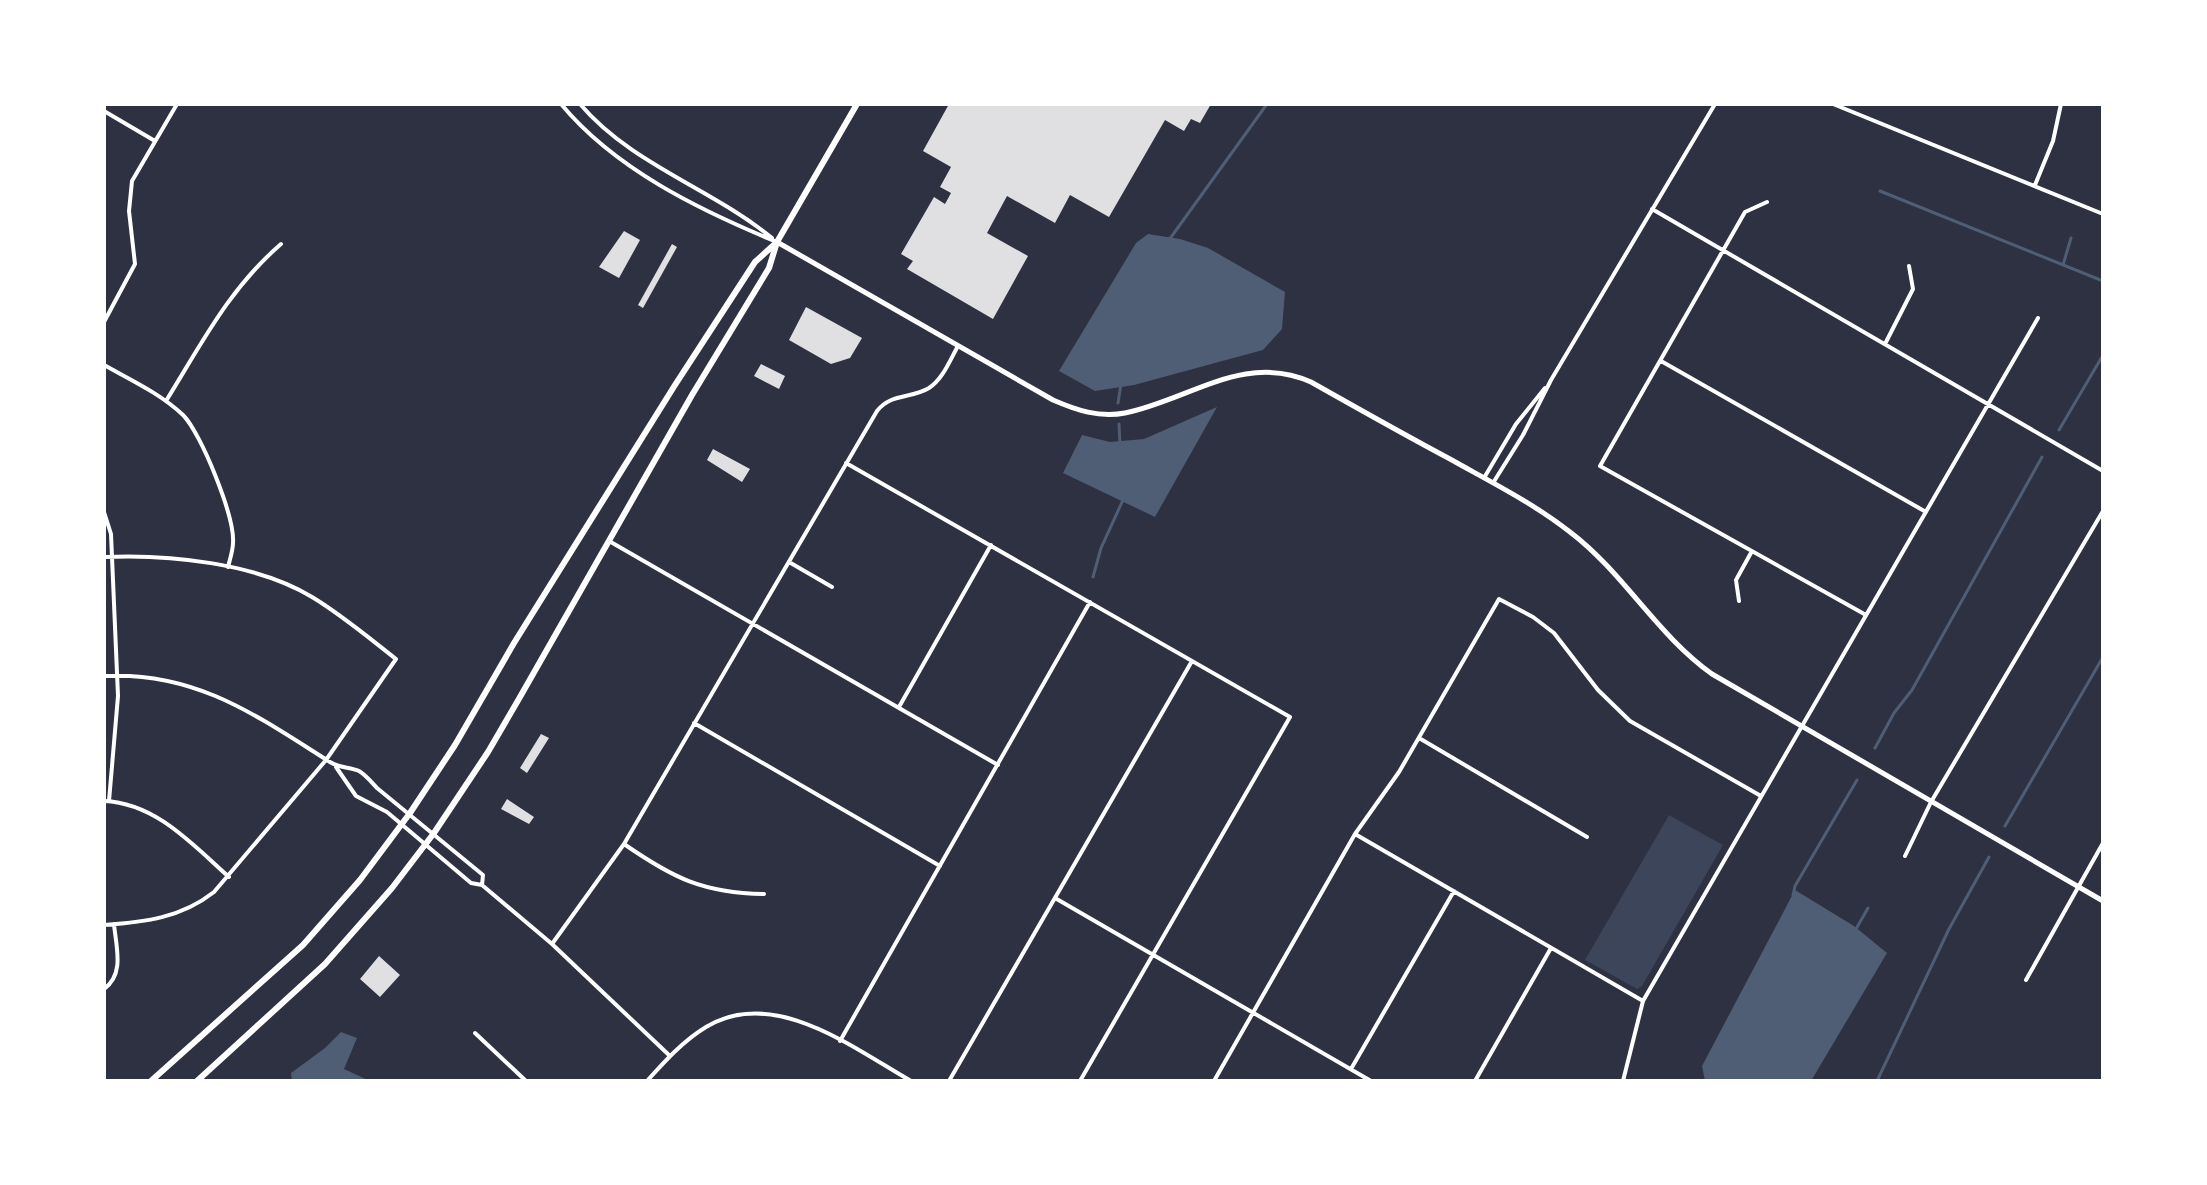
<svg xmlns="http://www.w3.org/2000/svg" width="2207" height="1185" viewBox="0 0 2207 1185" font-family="'Titillium Web',sans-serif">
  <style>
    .green { fill: #3c4559 }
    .water { fill: #4f5d75 }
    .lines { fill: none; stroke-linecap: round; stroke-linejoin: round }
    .stream { stroke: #4f5d75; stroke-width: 3 }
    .building { fill: #e0e0e3 }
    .minor { stroke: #fff; stroke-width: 4 }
    .tertiary { stroke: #fff; stroke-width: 5 }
    .secondary { stroke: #fff; stroke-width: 6 }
  </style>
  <rect width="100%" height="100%" fill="#2d3142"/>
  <!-- green -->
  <path class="green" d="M 1669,815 L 1723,845 L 1642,986 L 1637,989 L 1585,960 Z"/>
  <!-- water -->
  <path class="water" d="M 1148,234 L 1180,239 L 1208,248 L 1285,292 L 1282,329 L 1263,350 L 1134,385 L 1095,391 L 1059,371 L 1136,243 Z
    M 1217,407 L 1155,517 L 1063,473 L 1082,435 L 1110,442 L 1144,439 Z
    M 1795,890 L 1854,926 L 1887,953 L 1811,1081 L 1705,1081 L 1702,1066 Z
    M 341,1032 L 357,1038 L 344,1069 L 370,1081 L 292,1081 L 291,1073 L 325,1048 Z"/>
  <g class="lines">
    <!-- stream -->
    <path class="stream" d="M 1880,191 L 2103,281
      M 1169,240 L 1267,104
      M 2063,265 L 2071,238
      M 1118,403 L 1121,384
      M 1119,424 L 1120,444
      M 2059,430 L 2103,355
      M 1093,577 L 1101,548 L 1123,500
      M 1875,748 L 1894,713 L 1912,690 L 2042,457
      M 2005,826 L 2103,657
      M 1793,895 L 1795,886 L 1857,780
      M 1856,929 L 1868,908
      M 1877,1081 L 1949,929 L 1989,857"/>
  </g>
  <!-- building -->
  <path class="building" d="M 949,104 L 1211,104 L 1200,123 L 1191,119 L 1184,131 L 1165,120 L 1109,217 L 1070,195 L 1055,223 L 1007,196 L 987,233 L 1028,256 L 993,319 L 907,269 L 913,261 L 901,254 L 934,197 L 945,204 L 951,193 L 940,187 L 951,167 L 923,151 Z
    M 624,231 L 640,240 L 619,278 L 599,267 Z
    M 672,244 L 677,247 L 643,308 L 638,305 Z
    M 806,307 L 862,338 L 850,358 L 831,364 L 789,340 Z
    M 761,364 L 785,376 L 779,389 L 754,376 Z
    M 713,449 L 750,469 L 742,482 L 707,460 Z
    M 541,734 L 549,738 L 527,773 L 520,768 Z
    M 507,799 L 534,817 L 529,824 L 501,809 Z
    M 379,956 L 400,975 L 380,997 L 360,979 Z"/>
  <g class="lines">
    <!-- minor -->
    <path class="minor" d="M 561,104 C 615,169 699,210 777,242
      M 580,104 C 632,165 711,188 772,238
      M 1833,104 L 2103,214
      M 104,111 L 155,141
      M 2035,185 L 2053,141 L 2061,104
      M 1767,202 L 1745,212 L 1600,466 L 1866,615
      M 1652,209 L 2103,471
      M 104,322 L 135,264 L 129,211 L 132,181 L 177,104
      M 1885,344 L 1913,289 L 1909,266
      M 1661,361 L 1926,512
      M 104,365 C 131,380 161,394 183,415 C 201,433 235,517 233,543 C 233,550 230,559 228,567
      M 166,401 C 202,343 229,289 281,244
      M 846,463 L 1290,717 L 1080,1081
      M 1484,478 L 1516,424 L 1545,388
      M 1493,483 L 1523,435 L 1551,380 L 1715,104
      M 104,512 L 111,534 L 118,696 L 109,801
      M 609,541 L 998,765
      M 104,557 C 168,554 256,563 312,597 C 342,615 369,638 396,659 L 326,760 L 214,892 C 181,918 145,922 104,925
      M 789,562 L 832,587
      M 1739,601 L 1736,580 L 1752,551
      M 104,676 C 196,671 257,716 330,762 C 339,768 350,767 359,771 C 366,775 372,783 377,788 L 483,875 L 482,885
      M 899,707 L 991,545
      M 694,723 L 940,866
      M 1419,738 L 1587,837
      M 336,767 L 356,796 L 387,812 L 471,883 L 482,885 L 552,944 L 670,1056
      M 104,801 C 156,803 193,845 229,877
      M 1355,834 L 1643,1001
      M 624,844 C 673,878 703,893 764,894
      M 1905,856 L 1931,802 L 2103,511
      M 1055,898 L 1371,1081
      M 552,944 L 624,844 L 877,411 C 891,393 911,399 929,388 C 943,379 950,360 958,346
      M 2026,980 L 2103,843
      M 104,989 C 125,974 116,947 114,924
      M 475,1033 L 526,1081
      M 840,1041 L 1090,602
      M 1351,1069 L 1454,891
      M 647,1081 C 665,1061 683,1041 706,1027 C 774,986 853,1048 911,1081
      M 949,1081 L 1192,661
      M 1214,1081 L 1355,834 L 1399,772 L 1499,599 L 1533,617 L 1554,633 L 1598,690 L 1630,721 L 1761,796
      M 1475,1081 L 1551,948
      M 1623,1081 L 1643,1001 L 2038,318"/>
    <!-- tertiary -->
    <path class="tertiary" d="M 777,242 L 1053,400 C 1076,410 1099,418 1125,413 C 1189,400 1244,352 1311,382 C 1357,408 1403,434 1450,459 C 1491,482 1533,503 1570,532 C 1624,573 1656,634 1712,674 L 2103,901"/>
    <!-- secondary -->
    <path class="secondary" d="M 151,1081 L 303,945 L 360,880 L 410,813 L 455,745 L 514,643 L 675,385 L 755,262 L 776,243
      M 197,1081 L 325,964 L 392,888 L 434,833 L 488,752 L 520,697 L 692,395 L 769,268 L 777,242 L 857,104"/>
  </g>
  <!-- border -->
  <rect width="2207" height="1185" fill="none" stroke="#ffffff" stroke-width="212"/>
</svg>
